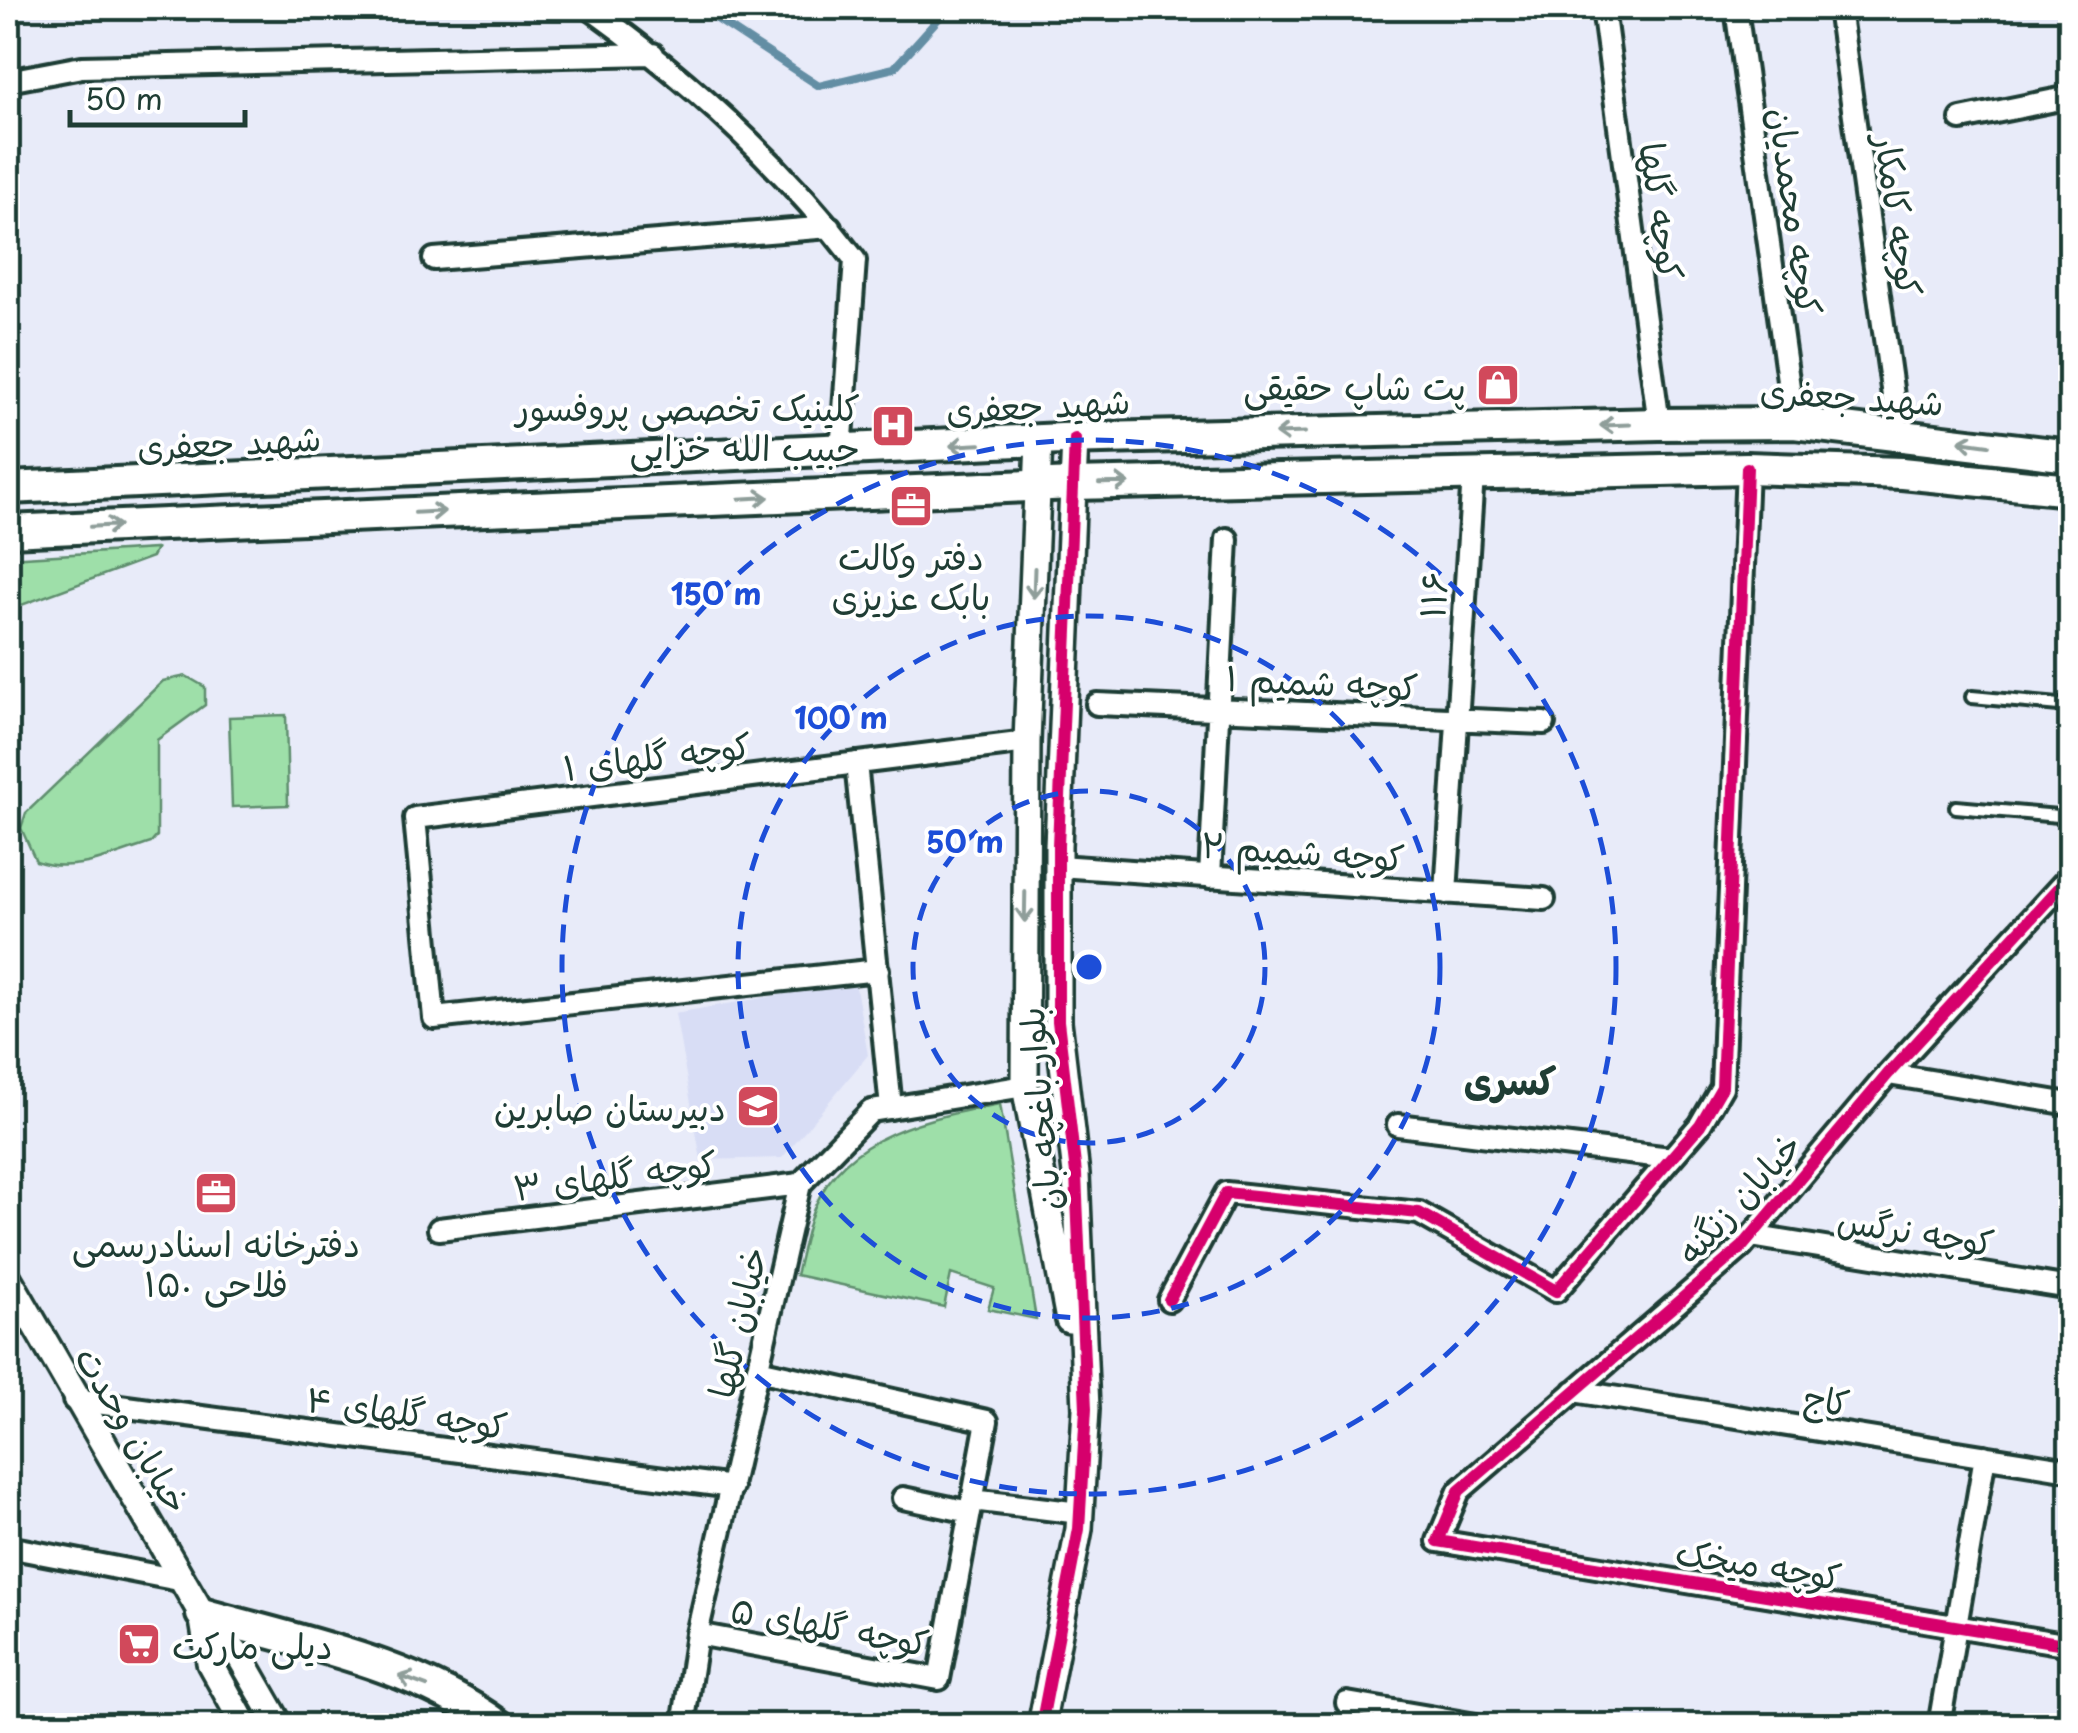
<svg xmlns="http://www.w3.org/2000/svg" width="2078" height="1733" viewBox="0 0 2078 1733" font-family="'Playpen Sans','Playpen Sans Arabic',sans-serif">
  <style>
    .built { fill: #d8ddf5 }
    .green { fill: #9edfa9; stroke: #5e8e6e; stroke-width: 2.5 }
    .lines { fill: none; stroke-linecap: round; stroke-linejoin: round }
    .stream { stroke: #648ea4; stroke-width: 8 }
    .service-casing { stroke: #1f3d34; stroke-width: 18 }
    .minor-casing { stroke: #1f3d34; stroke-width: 28 }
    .tertiary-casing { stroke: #1f3d34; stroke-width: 32 }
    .secondary-casing { stroke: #1f3d34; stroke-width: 38 }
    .service { stroke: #fff; stroke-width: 10 }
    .minor { stroke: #fff; stroke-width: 20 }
    .tertiary { stroke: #fff; stroke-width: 25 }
    .secondary { stroke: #fff; stroke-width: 30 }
    .cycleway-casing { stroke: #fff; stroke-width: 19 }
    .cycleway { stroke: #d6006c; stroke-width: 12 }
    .oneway { stroke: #8f9e9a }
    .ring { fill: none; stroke: #1d4ed8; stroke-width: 5; stroke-dasharray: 18 12 }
    .labels { text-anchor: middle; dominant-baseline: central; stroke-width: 8; stroke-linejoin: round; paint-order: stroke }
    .street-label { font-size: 35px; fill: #1f3d34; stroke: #fff }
    .poi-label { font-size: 35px; fill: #1f3d34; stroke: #fff; text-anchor: end }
    .neighbourhood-label { font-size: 38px; font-weight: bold; fill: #1f3d34; stroke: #fff }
    .centre { fill: #1d4ed8; stroke: #fff; stroke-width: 5 }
    .ring-label { font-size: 30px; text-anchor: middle; font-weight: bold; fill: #1d4ed8; stroke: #fff; stroke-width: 8; stroke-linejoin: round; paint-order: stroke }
  </style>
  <rect width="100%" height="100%" fill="#e8ebf9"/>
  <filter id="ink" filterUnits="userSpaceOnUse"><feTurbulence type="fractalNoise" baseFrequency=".01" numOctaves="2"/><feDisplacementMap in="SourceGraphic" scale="20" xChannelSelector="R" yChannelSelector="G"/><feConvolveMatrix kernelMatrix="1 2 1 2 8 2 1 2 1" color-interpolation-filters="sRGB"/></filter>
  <g filter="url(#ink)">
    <!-- built -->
    <path class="built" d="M 855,982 L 868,1055 L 782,1158 L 701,1160 L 675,1013 Z"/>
    <!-- green -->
    <path class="green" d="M 156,549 L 152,557 L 8,610 L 8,558 Z
      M 186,676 L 205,687 L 205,705 L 157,740 L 157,836 L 151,843 C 115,854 74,875 36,861 L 21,828 L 26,813 L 163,681 Z
      M 286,715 L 288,805 L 232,807 L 229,717 Z
      M 1000,1104 L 1036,1319 L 988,1309 L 994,1288 L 951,1274 L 944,1307 L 796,1275 C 802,1253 806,1227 815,1206 C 846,1134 931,1117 1000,1104 Z"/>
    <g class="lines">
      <!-- stream -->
      <path class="stream" d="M 700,8 L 819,86 L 894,68 L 948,8"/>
      <!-- service casing -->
      <g class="service-casing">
        <path id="service" d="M 1972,697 L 2070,706
          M 1956,807 L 2070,817"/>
      </g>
      <!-- minor casing -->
      <g class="minor-casing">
        <path id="minor" d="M 1603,8 L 1659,424
          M 1736,8 L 1794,423
          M 1839,8 L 1898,432
          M 595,12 C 692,82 782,165 855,260 L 841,451
          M 8,81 L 82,67 L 653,54
          M 1961,119 L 2070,97
          M 434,259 L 830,227
          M 1097,704 L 1544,723
          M 856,763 L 891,1108
          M 1058,866 L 1544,899
          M 2070,876 L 1888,1074 L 1742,1247 L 1459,1491 L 1438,1541 L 2070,1645
          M 1210,877 L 1227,539
          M 1446,893 L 1473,475
          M 878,970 L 434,1018 L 415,818 L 1027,742
          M 1888,1074 L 2070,1104
          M 1398,1125 L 1670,1158
          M 439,1229 L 800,1184
          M 1751,1236 L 2070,1288
          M 1169,1300 L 1226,1193 L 1419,1213 L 1556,1291 L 1700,1125 L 1722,1087 L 1747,468
          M 1574,1391 L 2070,1470
          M 74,1400 L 732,1487
          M 903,1498 L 970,1512
          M 972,1500 L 1080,1513
          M 8,1547 L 184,1581
          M 697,1634 L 939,1679 L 987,1421 L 758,1370
          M 1347,1703 L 1482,1726
          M 683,1726 L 697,1634 L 800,1184 L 871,1111 L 1025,1086
          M 1939,1726 L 1985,1456"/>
      </g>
      <!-- tertiary casing -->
      <g class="tertiary-casing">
        <path id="tertiary" d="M 1039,441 L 1027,742 L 1025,1086 L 1069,1320
          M 8,1278 L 202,1614 L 241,1658 L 280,1726
          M 202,1614 L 210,1663 L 245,1726
          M 1041,1726 L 1079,1529 L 1086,1409 L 1076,1174 L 1058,1021 L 1058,846 L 1075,439"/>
      </g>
      <!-- secondary casing -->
      <g class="secondary-casing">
        <path id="secondary" d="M 8,488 L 1062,439 L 1659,424 L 1794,423 L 2070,456
          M 8,531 L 1074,484 L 1747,468 L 1902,473 L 2070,490
          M 202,1614 C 301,1642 415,1664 499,1726"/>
      </g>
      <!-- service -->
      <use href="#service" class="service"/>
      <!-- minor -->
      <use href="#minor" class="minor"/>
      <!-- tertiary -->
      <use href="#tertiary" class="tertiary"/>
      <!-- secondary -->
      <use href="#secondary" class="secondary"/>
      <!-- cycleway casing -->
      <g class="cycleway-casing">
        <path id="cycleway" d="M 2070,876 L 1888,1074 L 1742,1247 L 1459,1491 L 1438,1541 L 2070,1645
          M 1169,1300 L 1226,1193 L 1419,1213 L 1556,1291 L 1700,1125 L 1722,1087 L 1747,468
          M 1041,1726 L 1079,1529 L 1086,1409 L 1076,1174 L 1058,1021 L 1058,846 L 1075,439"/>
      </g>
      <!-- cycleway -->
      <use href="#cycleway" class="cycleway"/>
    </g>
    <!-- one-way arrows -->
    <defs><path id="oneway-shaft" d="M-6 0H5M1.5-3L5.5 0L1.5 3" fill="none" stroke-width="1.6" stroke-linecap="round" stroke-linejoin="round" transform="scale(2.5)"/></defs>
    <g class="oneway">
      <use href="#oneway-shaft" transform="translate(1615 425) rotate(178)"/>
      <use href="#oneway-shaft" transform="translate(1290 433) rotate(178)"/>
      <use href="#oneway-shaft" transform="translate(1974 443) rotate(-172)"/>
      <use href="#oneway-shaft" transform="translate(965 445) rotate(177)"/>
      <use href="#oneway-shaft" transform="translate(1114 483) rotate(-1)"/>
      <use href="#oneway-shaft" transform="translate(754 498) rotate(-3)"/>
      <use href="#oneway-shaft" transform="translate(430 512) rotate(-3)"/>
      <use href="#oneway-shaft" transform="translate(105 526) rotate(-3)"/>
      <use href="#oneway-shaft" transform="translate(1034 583) rotate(92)"/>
      <use href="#oneway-shaft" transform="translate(1025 907) rotate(91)"/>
      <use href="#oneway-shaft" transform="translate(413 1681) rotate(-160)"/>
    </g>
  </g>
  <!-- distance rings -->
  <g class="ring">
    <circle cx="1089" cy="967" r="176"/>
    <circle cx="1089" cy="967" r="351"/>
    <circle cx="1089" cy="967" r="527"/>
  </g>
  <!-- icons -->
  <defs>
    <g id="shop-square" transform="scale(2.25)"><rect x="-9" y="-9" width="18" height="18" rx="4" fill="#d1495b" stroke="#fff"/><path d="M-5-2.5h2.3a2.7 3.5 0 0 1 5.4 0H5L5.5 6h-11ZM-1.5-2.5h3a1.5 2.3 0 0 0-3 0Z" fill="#fff"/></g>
    <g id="hospital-square" transform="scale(2.25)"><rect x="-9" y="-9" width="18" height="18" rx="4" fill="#d1495b" stroke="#fff"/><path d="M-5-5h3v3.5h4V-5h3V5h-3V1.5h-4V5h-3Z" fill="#fff"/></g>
    <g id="office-square" transform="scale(2.25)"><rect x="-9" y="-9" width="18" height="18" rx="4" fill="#d1495b" stroke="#fff"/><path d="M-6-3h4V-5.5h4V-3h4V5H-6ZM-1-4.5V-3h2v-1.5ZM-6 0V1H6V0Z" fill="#fff"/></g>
    <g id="school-square" transform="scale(2.25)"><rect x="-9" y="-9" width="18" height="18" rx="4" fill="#d1495b" stroke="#fff"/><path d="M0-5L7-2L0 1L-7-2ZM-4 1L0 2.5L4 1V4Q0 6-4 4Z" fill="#fff"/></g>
    <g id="supermarket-square" transform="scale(2.25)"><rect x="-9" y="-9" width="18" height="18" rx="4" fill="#d1495b" stroke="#fff"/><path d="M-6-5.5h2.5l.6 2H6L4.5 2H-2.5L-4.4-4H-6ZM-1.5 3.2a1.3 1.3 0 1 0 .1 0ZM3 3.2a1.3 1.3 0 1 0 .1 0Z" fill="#fff"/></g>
  </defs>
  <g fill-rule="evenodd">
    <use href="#shop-square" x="1498" y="385"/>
    <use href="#hospital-square" x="893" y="426"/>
    <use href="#office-square" x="911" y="506"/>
    <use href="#school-square" x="758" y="1106"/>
    <use href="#office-square" x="216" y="1193"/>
    <use href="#supermarket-square" x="139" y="1644"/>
  </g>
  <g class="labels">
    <!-- street labels -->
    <g class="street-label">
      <text transform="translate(1663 211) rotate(82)">کوچه گلها</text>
      <text transform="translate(1797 211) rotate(82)">کوچه محمدیان</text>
      <text transform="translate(1900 215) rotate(82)">کوچه کامکار</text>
      <text transform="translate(1852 395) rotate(4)">شهید جعفری</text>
      <text transform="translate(1038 404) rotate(-3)">شهید جعفری</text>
      <text transform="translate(229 441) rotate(-3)">شهید جعفری</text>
      <text transform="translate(1432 595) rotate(-86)">۱۱۶</text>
      <text transform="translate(1322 681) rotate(3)">کوچه شمیم ۱</text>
      <text transform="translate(657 755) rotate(-7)">کوچه گلهای ۱</text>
      <text transform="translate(1303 850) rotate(4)">کوچه شمیم ۲</text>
      <text transform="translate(1038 1109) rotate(-95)">بلوار باغچه بان</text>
      <text transform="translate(615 1174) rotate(-7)">کوچه گلهای ۳</text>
      <text transform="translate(1738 1197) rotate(-47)">خیابان زنگنه</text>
      <text transform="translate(1916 1230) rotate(9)">کوچه نرگس</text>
      <text transform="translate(736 1322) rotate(-77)">خیابان گلها</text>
      <text transform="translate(1827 1399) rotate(9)">کاج</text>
      <text transform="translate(407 1411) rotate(8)">کوچه گلهای ۴</text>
      <text transform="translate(134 1429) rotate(59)">خیابان وحدت</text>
      <text transform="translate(1759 1563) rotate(9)">کوچه میخک</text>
      <text transform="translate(830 1625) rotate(10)">کوچه گلهای ۵</text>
    </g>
    <!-- poi labels -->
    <g class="poi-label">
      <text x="1466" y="385">پت شاپ حقیقی</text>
      <text x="860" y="406">کلینیک تخصصی پروفسور<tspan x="860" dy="40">حبیب الله خزایی</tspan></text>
      <text x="911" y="555" text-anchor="middle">دفتر وکالت<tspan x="911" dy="40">بابک عزیزی</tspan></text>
      <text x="726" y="1106">دبیرستان صابرین</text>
      <text x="216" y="1242" text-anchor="middle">دفترخانه اسنادرسمی<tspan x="216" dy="40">۱۵۰ فلاحی</tspan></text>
      <text x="172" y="1644" text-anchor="start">دیلی مارکت</text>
    </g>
    <!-- neighbourhood labels -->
    <g class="neighbourhood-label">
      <text x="1510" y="1079">کسری</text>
    </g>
  </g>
  <circle cx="1089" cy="967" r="15" class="centre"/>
  <g class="ring-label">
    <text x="716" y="605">150 m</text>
    <text x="841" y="729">100 m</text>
    <text x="965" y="853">50 m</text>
  </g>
  <!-- margin -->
  <rect width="2078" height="1733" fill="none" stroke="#fff" stroke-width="40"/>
  <rect x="20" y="20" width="2038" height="1693" fill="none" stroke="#1f3d34" stroke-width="4" filter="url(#ink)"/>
  <!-- scale -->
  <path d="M70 110v15h175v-15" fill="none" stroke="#1f3d34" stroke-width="5"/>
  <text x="85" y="110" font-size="30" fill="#1f3d34" stroke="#ffffff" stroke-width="8" paint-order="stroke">50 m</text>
</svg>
